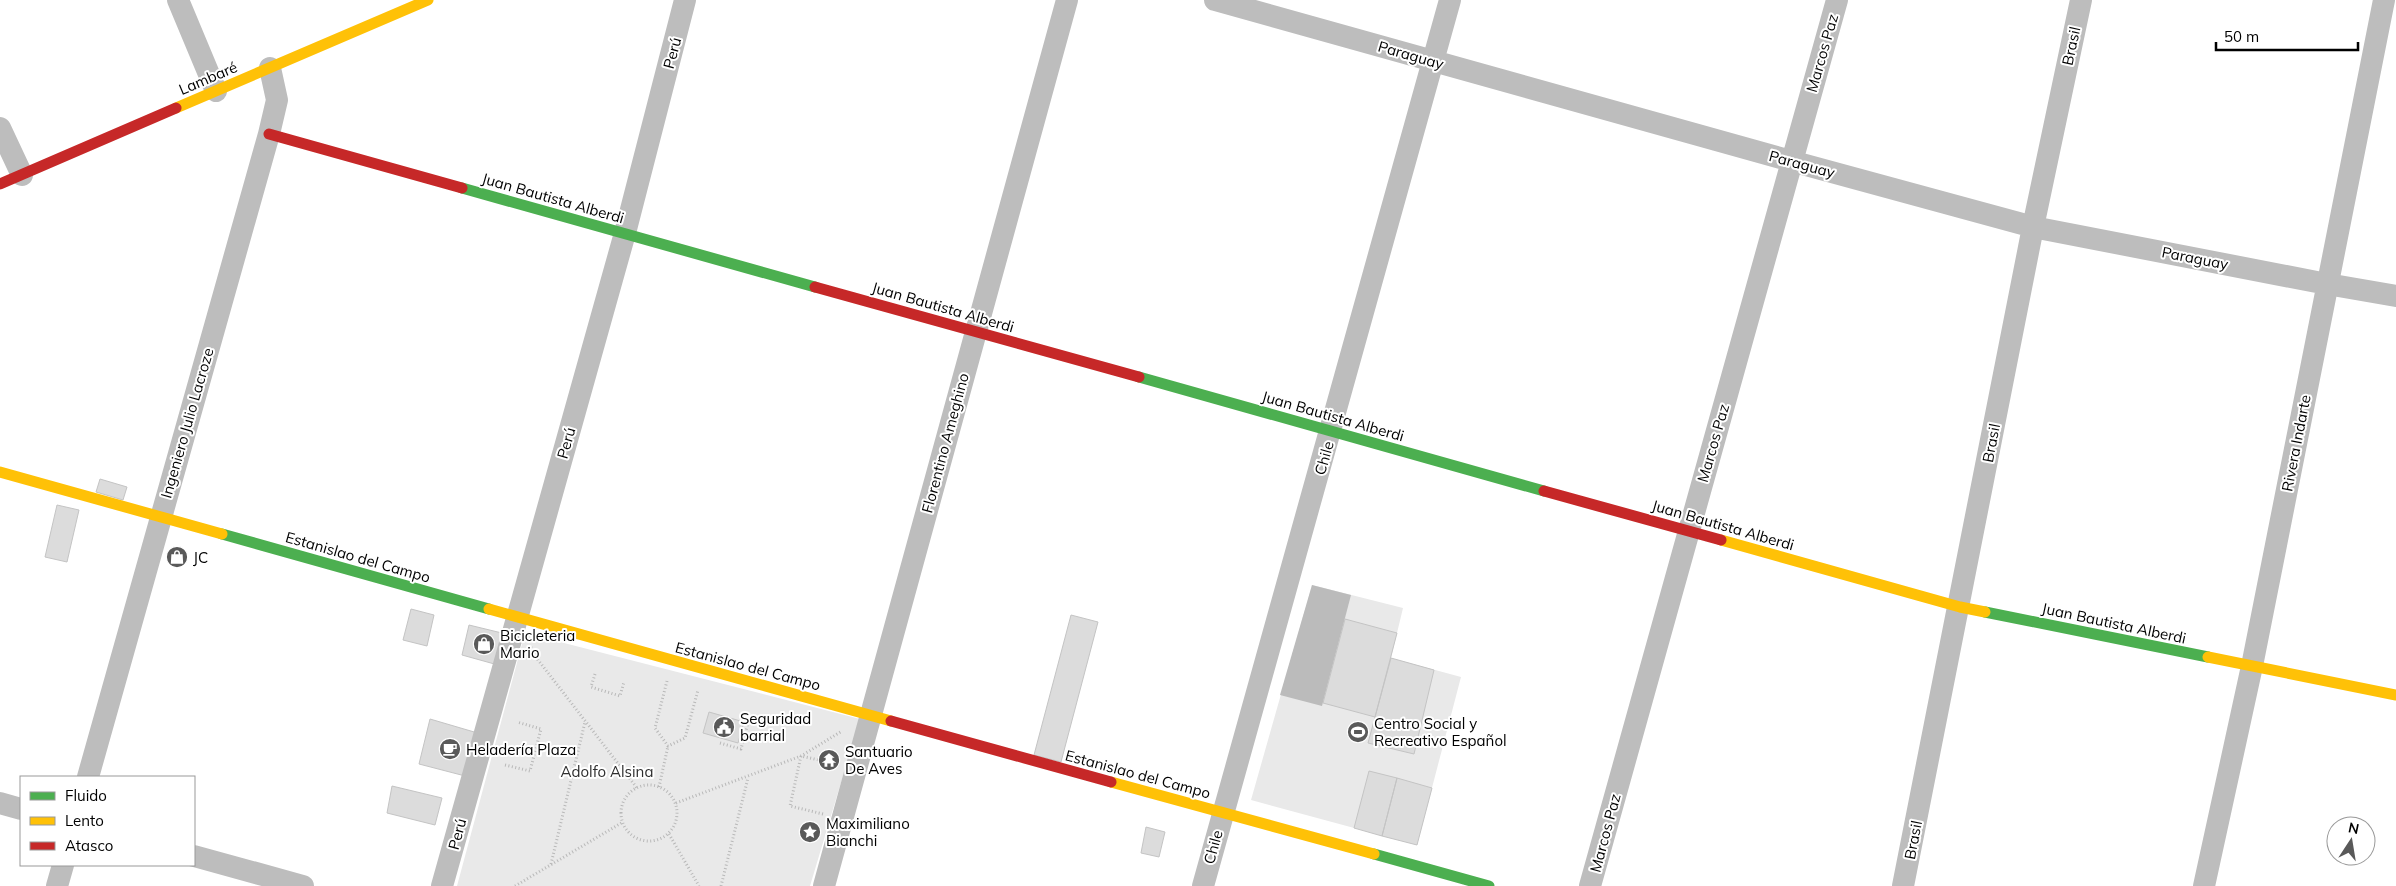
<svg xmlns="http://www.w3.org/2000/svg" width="2396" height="886" viewBox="0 0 2396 886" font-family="Mulish,sans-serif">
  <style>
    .green { fill: #e9e9e9 }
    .water { fill: #bbb }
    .building { fill: #dcdcdc; stroke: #c4c4c4 }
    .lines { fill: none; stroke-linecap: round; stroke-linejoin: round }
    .path { stroke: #b8b8b8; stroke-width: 3; stroke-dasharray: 1 2.5; stroke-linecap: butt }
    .street { stroke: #bdbdbd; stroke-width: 22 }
    .fast { stroke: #4caf50; stroke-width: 11 }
    .slow { stroke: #ffc107; stroke-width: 11 }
    .jam { stroke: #c62828; stroke-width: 11 }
    .labels { text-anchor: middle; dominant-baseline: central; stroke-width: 4; stroke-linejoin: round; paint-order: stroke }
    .street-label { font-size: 15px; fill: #000; stroke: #fff }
    .poi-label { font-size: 15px; fill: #000; stroke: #fff; text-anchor: start }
    .park-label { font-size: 15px; fill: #2e2e2e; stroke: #fff }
  </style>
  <rect width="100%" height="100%" fill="#fff"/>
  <!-- green -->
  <path class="green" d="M 1312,585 L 1403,608 L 1391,658 L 1461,677 L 1417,845 L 1251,800 Z
    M 525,633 L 860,719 L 810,886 L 457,886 Z"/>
  <!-- water -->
  <path class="water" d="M 1312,585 L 1351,595 L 1322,706 L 1280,695 Z"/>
  <!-- building -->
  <path class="building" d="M 100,479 L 127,487 L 123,500 L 96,492 Z
    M 57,505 L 79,510 L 67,562 L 45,557 Z
    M 411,609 L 434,615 L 427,646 L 403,640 Z
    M 1071,615 L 1098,622 L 1061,762 L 1034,755 Z
    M 1345,619 L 1397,633 L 1375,717 L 1323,703 Z
    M 469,625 L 506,634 L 498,665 L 462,655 Z
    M 1391,658 L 1434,670 L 1414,754 L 1368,743 Z
    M 709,712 L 744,722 L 738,743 L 703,733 Z
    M 430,719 L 481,734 L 469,777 L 419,764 Z
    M 1369,771 L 1397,778 L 1382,836 L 1354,828 Z
    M 1397,778 L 1432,788 L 1417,845 L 1382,836 Z
    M 392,786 L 442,798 L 435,825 L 387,813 Z
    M 1146,827 L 1165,832 L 1159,857 L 1141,853 Z"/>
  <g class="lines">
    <!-- path -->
    <path class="path" d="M 531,647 L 535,656 L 637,788
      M 595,674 L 591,687 L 620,696 L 624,682
      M 667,681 L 655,728 L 668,746 L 685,738 L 698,690
      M 720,743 L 741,749 L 749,719
      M 505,765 L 530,771 L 541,729 L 517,722
      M621 813a28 28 0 1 1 56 0a28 28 0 1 1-56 0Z
      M 659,787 L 668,746
      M 676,803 L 801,756 L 842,731
      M 823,814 L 790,806 L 801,756 L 836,764
      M 669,834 L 699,886
      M 551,864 L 585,722
      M 515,886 L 623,822
      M 721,886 L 748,778"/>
    <!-- street -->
    <path class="street" d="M 178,0 L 216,91
      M 1215,0 L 1791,161 L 2033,227 L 2327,284 L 2396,296
      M 0,128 L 22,175
      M 88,777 L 269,134 L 277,100 L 270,68
      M 0,803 L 21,809
      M 194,856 L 303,886
      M 57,886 L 63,865
      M 442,886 L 625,233 L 685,0
      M 824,886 L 1067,0
      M 1203,886 L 1450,0
      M 1590,886 L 1837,0
      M 1903,886 L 2033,227 L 2081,0
      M 2204,886 L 2252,666 L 2384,0"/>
    <!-- fast -->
    <path class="fast" d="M 462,188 L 815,287
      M 1139,377 L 1544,491
      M 222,534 L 489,609
      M 1985,612 L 2208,657
      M 1374,854 L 1489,886"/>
    <!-- slow -->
    <path class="slow" d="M 176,108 L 428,0
      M 0,472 L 222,534
      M 1721,540 L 1960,607 L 1985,612
      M 489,609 L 891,721
      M 2208,657 L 2396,695
      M 1111,782 L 1374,854"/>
    <!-- jam -->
    <path class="jam" d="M 269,134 L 462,188
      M 0,184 L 176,108
      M 815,287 L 1139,377
      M 1544,491 L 1721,540
      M 891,721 L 1111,782"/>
  </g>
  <!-- icons -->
  <defs>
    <g id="shop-disc" transform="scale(1.125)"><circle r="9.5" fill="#595959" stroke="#fff"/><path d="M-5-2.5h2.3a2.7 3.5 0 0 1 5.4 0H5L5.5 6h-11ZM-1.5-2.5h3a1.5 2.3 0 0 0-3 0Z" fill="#fff"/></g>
    <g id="civic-disc" transform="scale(1.125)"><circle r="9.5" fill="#595959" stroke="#fff"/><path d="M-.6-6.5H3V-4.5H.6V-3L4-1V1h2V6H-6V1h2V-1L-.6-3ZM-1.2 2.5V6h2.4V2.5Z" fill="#fff"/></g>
    <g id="stadium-disc" transform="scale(1.125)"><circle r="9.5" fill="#595959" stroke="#fff"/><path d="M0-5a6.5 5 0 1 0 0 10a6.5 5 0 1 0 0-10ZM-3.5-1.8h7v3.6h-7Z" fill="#fff"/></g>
    <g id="cafe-disc" transform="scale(1.125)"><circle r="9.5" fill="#595959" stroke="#fff"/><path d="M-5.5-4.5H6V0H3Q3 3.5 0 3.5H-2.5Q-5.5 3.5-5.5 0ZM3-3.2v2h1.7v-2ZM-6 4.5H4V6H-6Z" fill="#fff"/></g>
    <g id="temple-disc" transform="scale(1.125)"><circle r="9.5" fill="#595959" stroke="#fff"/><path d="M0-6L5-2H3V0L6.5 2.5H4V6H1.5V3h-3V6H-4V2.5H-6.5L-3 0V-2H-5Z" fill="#fff"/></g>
    <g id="sight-disc" transform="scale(1.125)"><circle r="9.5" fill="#595959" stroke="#fff"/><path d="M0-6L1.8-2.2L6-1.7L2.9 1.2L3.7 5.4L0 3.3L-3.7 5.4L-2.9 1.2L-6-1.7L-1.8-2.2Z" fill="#fff"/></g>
  </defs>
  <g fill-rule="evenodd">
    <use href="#shop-disc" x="177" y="557"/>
    <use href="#shop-disc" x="484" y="644"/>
    <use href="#civic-disc" x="724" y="727"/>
    <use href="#stadium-disc" x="1358" y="732"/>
    <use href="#cafe-disc" x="450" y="749"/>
    <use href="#temple-disc" x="829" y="760"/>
    <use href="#sight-disc" x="810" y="832"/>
  </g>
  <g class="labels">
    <!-- street labels -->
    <g class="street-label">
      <text transform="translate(2071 46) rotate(-78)">Brasil</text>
      <text transform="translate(672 53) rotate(-75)">Perú</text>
      <text transform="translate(1822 53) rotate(-74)">Marcos Paz</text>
      <text transform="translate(1411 55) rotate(16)">Paraguay</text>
      <text transform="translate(208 78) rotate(-23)">Lambaré</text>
      <text transform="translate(1802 164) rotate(15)">Paraguay</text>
      <text transform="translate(553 198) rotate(16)">Juan Bautista Alberdi</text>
      <text transform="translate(2195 258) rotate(11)">Paraguay</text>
      <text transform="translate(943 307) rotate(16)">Juan Bautista Alberdi</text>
      <text transform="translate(1333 416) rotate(16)">Juan Bautista Alberdi</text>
      <text transform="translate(187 423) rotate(-74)">Ingeniero Julio Lacroze</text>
      <text transform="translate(566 443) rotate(-74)">Perú</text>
      <text transform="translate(945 443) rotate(-75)">Florentino Ameghino</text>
      <text transform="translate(1713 443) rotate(-74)">Marcos Paz</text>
      <text transform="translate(1991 443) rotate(-79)">Brasil</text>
      <text transform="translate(2296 443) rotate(-79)">Rivera Indarte</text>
      <text transform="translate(1324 458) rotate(-74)">Chile</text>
      <text transform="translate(1723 525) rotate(16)">Juan Bautista Alberdi</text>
      <text transform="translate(358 557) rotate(16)">Estanislao del Campo</text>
      <text transform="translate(2114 623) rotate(12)">Juan Bautista Alberdi</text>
      <text transform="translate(748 666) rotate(15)">Estanislao del Campo</text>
      <text transform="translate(1138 774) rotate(15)">Estanislao del Campo</text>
      <text transform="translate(1605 833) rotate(-75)">Marcos Paz</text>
      <text transform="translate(457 834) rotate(-75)">Perú</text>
      <text transform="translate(1913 840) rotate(-79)">Brasil</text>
      <text transform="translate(1213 847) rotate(-75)">Chile</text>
    </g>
    <!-- poi labels -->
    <g class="poi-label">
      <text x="193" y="557">JC</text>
      <text x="500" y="635">Bicicleteria<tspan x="500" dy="17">Mario</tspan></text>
      <text x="740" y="718">Seguridad<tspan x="740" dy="17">barrial</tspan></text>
      <text x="1374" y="723">Centro Social y<tspan x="1374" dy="17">Recreativo Español</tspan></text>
      <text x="466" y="749">Heladería Plaza</text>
      <text x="845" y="751">Santuario<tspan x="845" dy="17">De Aves</tspan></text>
      <text x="826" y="823">Maximiliano<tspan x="826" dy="17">Bianchi</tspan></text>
    </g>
    <!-- park labels -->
    <g class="park-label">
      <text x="607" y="771">Adolfo Alsina</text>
    </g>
  </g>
  <!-- legend -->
  <rect x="20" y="776" width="175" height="90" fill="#ffffff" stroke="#999999"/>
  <rect x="30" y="792" width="25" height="8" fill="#4caf50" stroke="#999999"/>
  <text x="65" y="801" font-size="15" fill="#000000">Fluido</text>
  <rect x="30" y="817" width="25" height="8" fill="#ffc107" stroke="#999999"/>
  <text x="65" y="826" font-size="15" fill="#000000">Lento</text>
  <rect x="30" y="842" width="25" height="8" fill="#c62828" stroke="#999999"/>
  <text x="65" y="851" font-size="15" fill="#000000">Atasco</text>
  <!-- north arrow -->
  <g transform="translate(2351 841) rotate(12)"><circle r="24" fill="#ffffff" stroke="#999999"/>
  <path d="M0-4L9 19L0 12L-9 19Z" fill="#595959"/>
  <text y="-8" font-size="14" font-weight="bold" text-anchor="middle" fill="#000000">N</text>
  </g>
  <!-- scale -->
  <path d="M2216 42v8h142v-8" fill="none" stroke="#000000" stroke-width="2.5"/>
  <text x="2224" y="42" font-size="15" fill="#000000" stroke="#ffffff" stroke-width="4" paint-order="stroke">50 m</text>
</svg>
